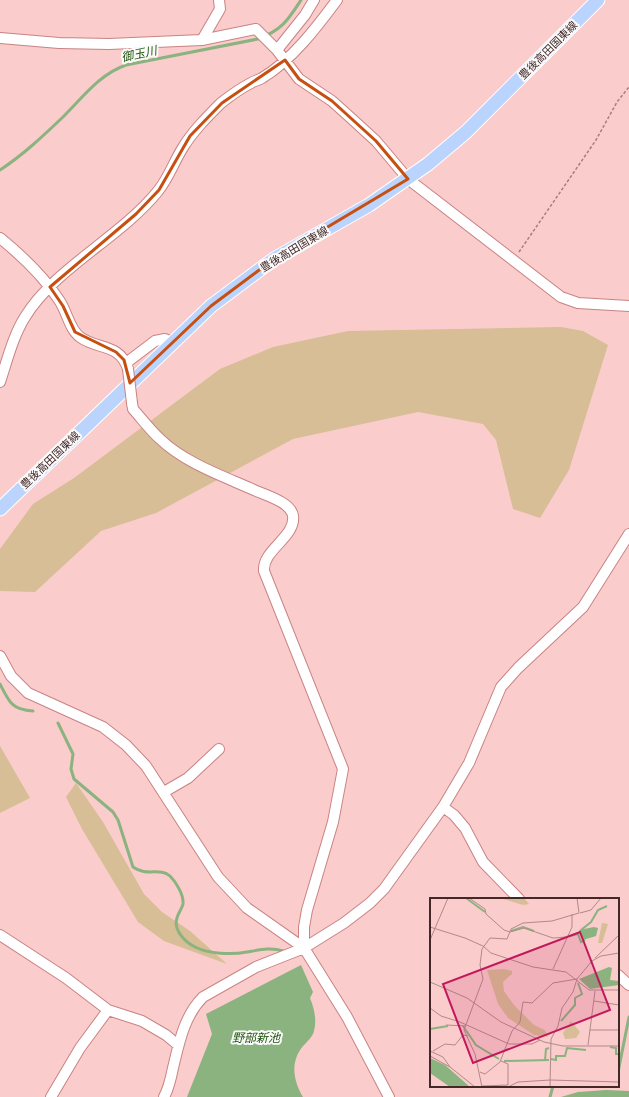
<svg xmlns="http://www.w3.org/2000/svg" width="629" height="1097" viewBox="0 0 629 1097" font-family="'Archivo Narrow','Noto Sans JP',sans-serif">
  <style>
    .green { fill: #d7be96 }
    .water { fill: #8ab37f }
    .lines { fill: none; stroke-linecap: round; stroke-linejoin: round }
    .stream { stroke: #8ab37f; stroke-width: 3 }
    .minor-casing { stroke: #c98383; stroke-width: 12 }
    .major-casing { stroke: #fff; stroke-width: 15 }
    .path { stroke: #a57f7e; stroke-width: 1.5; stroke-dasharray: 3 2; stroke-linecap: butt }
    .minor { stroke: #fff; stroke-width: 10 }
    .major { stroke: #bad4fd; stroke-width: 13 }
    .minor-bridge-casing { stroke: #c98383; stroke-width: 12; stroke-linecap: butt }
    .minor-bridge { stroke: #fff; stroke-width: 10 }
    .marked { fill: none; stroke: #c74f11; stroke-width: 3; stroke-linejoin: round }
    .labels { text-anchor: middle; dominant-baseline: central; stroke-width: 4; stroke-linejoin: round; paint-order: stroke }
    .street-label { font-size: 11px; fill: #442727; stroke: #fafafa }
    .water-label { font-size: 12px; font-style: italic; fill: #1e530a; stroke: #fafafa }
    .inset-river { fill: none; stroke: #8ab37f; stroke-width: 2 }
    .inset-road { fill: none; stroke: #b18a89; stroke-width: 1 }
    .view { fill: #c2185b; fill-opacity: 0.15; stroke: #c2185b; stroke-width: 2 }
    .inset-edge { fill: none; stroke: #442727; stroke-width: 2 }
  </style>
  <rect width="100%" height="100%" fill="#facccb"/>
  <!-- green -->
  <path class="green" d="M 561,327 L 583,331 L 608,345 L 569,470 L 540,518 L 513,509 L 496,440 L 483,424 L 418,412 L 293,439 L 156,513 L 101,531 L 35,592 L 0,591 L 0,549 L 33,504 L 74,478 L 220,369 L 273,347 L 348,331 Z
    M 0,746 L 30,798 L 0,813 Z
    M 76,783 L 103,822 L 144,894 L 162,912 L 190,931 L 227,964 L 164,941 L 138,922 L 82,829 L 66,797 Z"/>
  <!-- water -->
  <path class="water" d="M 301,965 L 313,992 L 310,998 C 314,1008 317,1019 314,1031 C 313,1036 307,1042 303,1046 C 290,1062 293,1080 303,1097 L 187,1097 L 212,1034 L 206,1014 Z
    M 606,1090 L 629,1091 L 629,1097 L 561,1097 L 578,1092 Z"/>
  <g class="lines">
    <!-- stream -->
    <path class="stream" d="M 0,170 C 23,155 43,136 63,117 C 83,97 100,74 126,65 L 258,39 C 282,30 288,20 301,0
      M 0,684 C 9,702 12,710 33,711
      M 58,723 L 73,754 L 71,769 L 74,779 L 113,812 L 118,820 L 133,867 C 147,877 160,867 170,876 C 176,882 184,895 183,904 C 182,909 178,913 177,918 C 173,930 185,942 195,947 C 209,954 231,955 247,952 C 259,950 271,947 283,951
      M 618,1072 L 629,1017
      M 550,1097 L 553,1086"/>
    <!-- minor casing -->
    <g class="minor-casing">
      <path id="minor" d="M 0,38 L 59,43 L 109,44 L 202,40 L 256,29 L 277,50 L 299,79 L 332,101 L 352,119 L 376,141 L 408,179 L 561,297 L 578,303 L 629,306
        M 202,40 L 220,9 L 219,0
        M 277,50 L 305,15 L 314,0
        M 0,238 C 21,255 44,277 59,300 C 67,311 69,329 80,337 C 97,350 120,343 128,369
        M 126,363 L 155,341 L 165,339 L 172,342
        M 0,382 C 7,361 13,336 25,317 C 55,268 121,237 158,191 C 168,179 174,162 182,149 C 192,132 207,117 221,103 C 230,96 241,88 251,83 C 254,81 259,80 262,78 C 291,61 317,27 337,0
        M 132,403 L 133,409 C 142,419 150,430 160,439 C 185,463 223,476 254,490 C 265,495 291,502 293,516 C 296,537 262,550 264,571 L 343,769 L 333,822 L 307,910 L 304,927 L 304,948
        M 0,656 L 11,676 L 28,693 L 103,727 L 126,745 L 146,766 L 218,877 L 247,908 L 304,948 L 347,1017 L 389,1097
        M 164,792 L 188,778 L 219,749
        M 443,807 L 454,815 L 465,828 L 483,862 L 519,899
        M 0,935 L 66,978 L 108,1010 L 142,1021 L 166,1035 L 178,1045
        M 618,975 L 629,985
        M 51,1097 L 80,1048 L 108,1010
        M 164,1097 C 169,1088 171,1078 173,1068 C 179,1043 184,1016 203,997 L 256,967 L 304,948 L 344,923 L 370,903 L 384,889 L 443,807 L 469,763 L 501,687 L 518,668 L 583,607 L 629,534"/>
    </g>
    <!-- major casing -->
    <g class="major-casing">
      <path id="major" d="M 0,509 L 211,306 L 274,259 L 369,205 L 428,164 L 466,132 L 598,0"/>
    </g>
    <!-- path -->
    <path class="path" d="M 519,252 L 596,140 L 617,102 L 629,87"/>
    <!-- minor -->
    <use href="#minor" class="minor"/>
    <!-- major -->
    <use href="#major" class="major"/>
    <!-- minor-bridge casing -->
    <g class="minor-bridge-casing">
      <path id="minor-bridge" d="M 128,369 L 132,403"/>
    </g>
    <!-- minor-bridge -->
    <use href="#minor-bridge" class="minor-bridge"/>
  </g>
  <!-- marked area -->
  <path class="marked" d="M 285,60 L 299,79 L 332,101 L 376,141 L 408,179 L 274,259 L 211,306 L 130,383 L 124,360 L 116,352 L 75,332 L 63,306 L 50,287 L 136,214 L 159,190 L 190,136 L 222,103 Z"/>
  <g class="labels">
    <!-- street labels -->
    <g class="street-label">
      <text transform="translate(548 50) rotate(-45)">豊後高田国東線</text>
      <text transform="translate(294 249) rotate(-31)">豊後高田国東線</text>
      <text transform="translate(50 460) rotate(-44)">豊後高田国東線</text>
    </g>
    <!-- water labels -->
    <g class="water-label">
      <text transform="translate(139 54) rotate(-12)">御玉川</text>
      <text x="256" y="1038">野部新池</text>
    </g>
  </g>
  <!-- overview -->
  <g transform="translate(430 898)">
    <rect width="189" height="189" fill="#facccb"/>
    <path d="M 70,0 L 94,0 L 99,6 L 93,7 ZM 172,25 L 178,26 L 172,45 L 168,45 ZM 74,71 L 82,73 L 82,76 L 73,84 L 74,93 L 84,107 L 104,127 L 115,132 L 118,139 L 104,137 L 78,120 L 68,106 L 57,72 ZM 141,123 L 150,134 L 146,140 L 135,141 L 133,135 Z" fill="#d7be96"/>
    <path d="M 164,29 L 168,30 L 166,38 L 153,42 L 149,32 ZM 179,69 L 182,70 L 180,82 L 189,83 L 189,87 L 160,91 L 149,81 ZM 0,160 L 15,167 L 40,189 L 20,189 L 0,175 Z" fill="#8ab37f"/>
    <path class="inset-river" d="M 36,0 L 55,14M 151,32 L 161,24 L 168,12 L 177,8M 81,33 L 93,29 L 104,33M 140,38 L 148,36 L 151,44 L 155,42M 131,123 L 145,107 L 145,100 L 152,96 L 148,85M 33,128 L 46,147 L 69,161M 0,131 L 18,128M 180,149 L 186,150 L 186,156 L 189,156M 121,161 L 126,162 L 126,158 L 135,158 L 137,150 L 156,152M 115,162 L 116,151 L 119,150M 74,163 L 119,162"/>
    <path class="inset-road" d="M 39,0 L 55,11 L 56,16 L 74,32 L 80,34 L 94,30 L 123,40 L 136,39M 150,15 L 161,12 L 171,0M 0,29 L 35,40 L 53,48 L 61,55 L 103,69 L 136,74 L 159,92 L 189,92M 0,42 L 18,0M 165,60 L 189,37M 123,71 L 142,29 L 142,16M 0,84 L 37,100 L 71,124 L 114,144 L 133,148 L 189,148M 164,103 L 189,107M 0,110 L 11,118 L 30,124 L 79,146 L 102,146 L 110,142M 16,127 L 36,128M 160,132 L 189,132M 158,147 L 165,93M 0,153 L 13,159 L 20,169 L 45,189M 3,153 L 15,146 L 25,147 L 33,137 L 38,138M 0,158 L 20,169M 50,174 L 55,176 L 70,164 L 82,133 L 90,124 L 93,104 L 102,105 L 123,85 L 147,81M 120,182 L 189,184M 52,188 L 78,187 L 78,166 L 71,163M 52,189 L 45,156 L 34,132 L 53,81 L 50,67 L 52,51 L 60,40 L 77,41 L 81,31 L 93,25 L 122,23 L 149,15 L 147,0M 78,189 L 88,184 L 120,182M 120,189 L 121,141 L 128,128 L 132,110 L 143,94 L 147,81 L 162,63 L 171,58 L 189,55"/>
    <path class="view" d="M 150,34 L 180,112 L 43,165 L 13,86 Z"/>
    <rect width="189" height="189" class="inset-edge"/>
  </g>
</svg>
